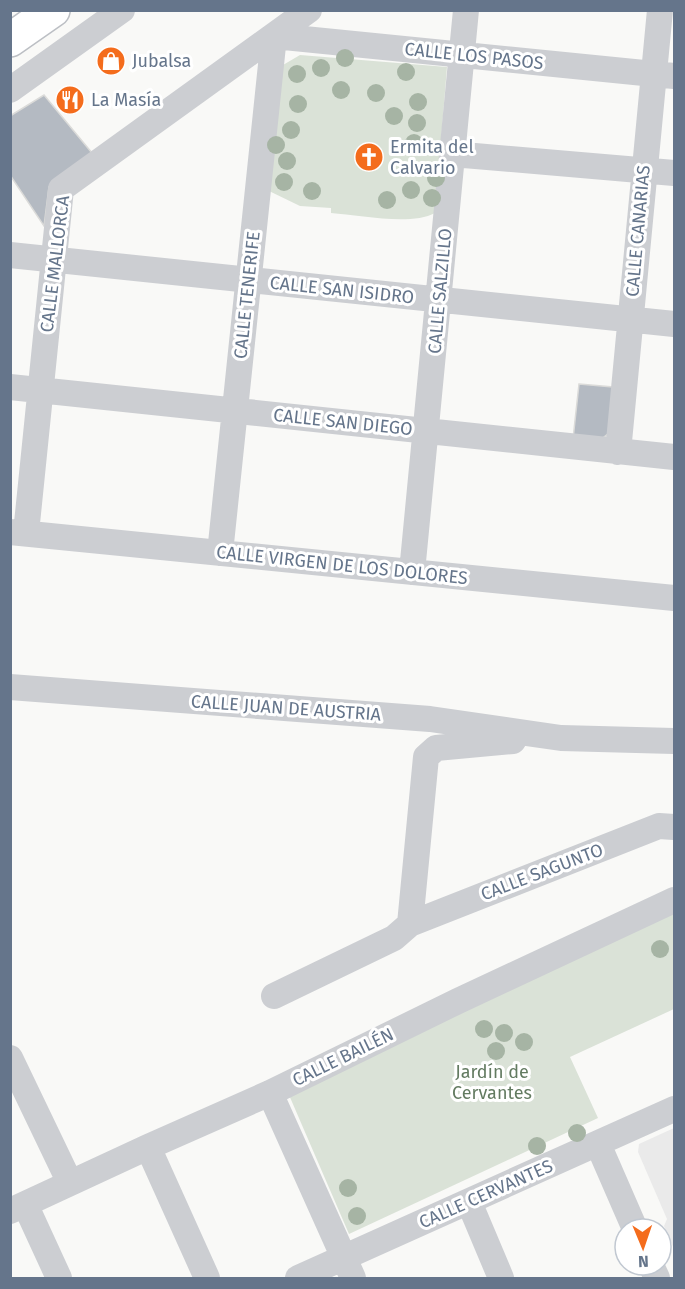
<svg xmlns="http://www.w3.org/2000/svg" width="685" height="1289" viewBox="0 0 685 1289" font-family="'Fira Sans',sans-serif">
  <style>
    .built { fill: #eaeaea }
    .green { fill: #dae2d7 }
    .building { fill: #b4bac2; stroke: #dbdbd9; stroke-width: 1.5 }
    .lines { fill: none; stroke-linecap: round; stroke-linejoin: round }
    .primary-casing { stroke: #bcbfc4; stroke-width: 36 }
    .minor { stroke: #ccced2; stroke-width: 26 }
    .primary { stroke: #fff; stroke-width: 33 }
    .tree { fill: #a6b4a4 }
    .labels { text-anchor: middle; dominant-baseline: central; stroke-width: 6; stroke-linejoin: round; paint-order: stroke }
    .street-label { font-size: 18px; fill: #65758b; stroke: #fff }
    .poi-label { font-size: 18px; fill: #65758b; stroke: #fff; text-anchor: start }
    .park-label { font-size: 18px; fill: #637b61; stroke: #fff }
  </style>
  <rect width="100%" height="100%" fill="#f9f9f7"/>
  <!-- built -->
  <path class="built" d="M 674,1128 L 674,1249 L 664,1226 L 667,1219 L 638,1152 L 639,1144 Z"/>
  <!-- green -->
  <path class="green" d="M 300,55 L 447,67 L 435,213 C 411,226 359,215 331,213 L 331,208 L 300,206 L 267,190 L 283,65 Z
    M 674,911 L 674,1009 L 570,1057 L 598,1118 L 349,1234 L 289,1095 Z"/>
  <!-- building -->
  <path class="building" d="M 44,95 L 92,153 L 49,187 L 44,226 L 10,175 L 10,116 Z
    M 374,145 L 379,164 L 363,168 L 359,149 Z
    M 579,384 L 613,387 L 609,433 L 599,441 L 573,439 Z"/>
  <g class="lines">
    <!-- primary casing -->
    <g class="primary-casing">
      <path id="primary" d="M 10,40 L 53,10"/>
    </g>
    <!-- minor -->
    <path class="minor" d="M 10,90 L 122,10
      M 452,154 L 674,173
      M 10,255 L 674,324
      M 10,387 L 674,457
      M 618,452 L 660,10
      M 10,532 L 674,598
      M 26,533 L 61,189 L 309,10
      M 220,553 L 274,36 L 674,76
      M 412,572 L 466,10
      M 10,687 L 430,719 L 561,738 L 674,741
      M 410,924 L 426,757 L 436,748 L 513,741
      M 274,996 L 394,938 L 410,924 L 659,826 L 674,827
      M 10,1058 L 70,1183
      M 270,1093 L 353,1278
      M 598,1144 L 635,1229
      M 148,1147 L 207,1278
      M 469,1202 L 501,1278
      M 25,1204 L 59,1278
      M 10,1211 L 148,1147 L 270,1093 L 458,1001 L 674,900
      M 651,1265 L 657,1278
      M 298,1278 L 674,1109"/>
    <!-- primary -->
    <use href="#primary" class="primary"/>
  </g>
  <!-- trees -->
  <g class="tree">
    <circle cx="345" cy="58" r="9"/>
    <circle cx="321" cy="68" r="9"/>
    <circle cx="406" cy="72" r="9"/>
    <circle cx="297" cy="74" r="9"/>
    <circle cx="341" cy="90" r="9"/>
    <circle cx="376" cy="93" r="9"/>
    <circle cx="418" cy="102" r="9"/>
    <circle cx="298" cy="104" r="9"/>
    <circle cx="394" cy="116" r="9"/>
    <circle cx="417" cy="123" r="9"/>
    <circle cx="291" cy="130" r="9"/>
    <circle cx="414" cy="143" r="9"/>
    <circle cx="276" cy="145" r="9"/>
    <circle cx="287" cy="161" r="9"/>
    <circle cx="436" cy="178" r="9"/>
    <circle cx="284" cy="182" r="9"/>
    <circle cx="411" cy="190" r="9"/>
    <circle cx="312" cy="191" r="9"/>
    <circle cx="432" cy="198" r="9"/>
    <circle cx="387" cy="200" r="9"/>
    <circle cx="660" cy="949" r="9"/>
    <circle cx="484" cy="1029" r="9"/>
    <circle cx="504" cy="1033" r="9"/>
    <circle cx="524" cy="1042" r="9"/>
    <circle cx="496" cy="1051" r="9"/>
    <circle cx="577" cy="1133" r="9"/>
    <circle cx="537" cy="1146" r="9"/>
    <circle cx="348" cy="1188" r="9"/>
    <circle cx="357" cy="1216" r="9"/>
  </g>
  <!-- icons -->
  <defs>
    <g id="shop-disc" transform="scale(1.5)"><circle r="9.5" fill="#f46c1c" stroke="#fff"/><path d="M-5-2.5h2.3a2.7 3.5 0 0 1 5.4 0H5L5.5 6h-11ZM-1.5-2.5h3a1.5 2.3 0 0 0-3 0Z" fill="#fff"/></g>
    <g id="restaurant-disc" transform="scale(1.5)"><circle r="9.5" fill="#f46c1c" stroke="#fff"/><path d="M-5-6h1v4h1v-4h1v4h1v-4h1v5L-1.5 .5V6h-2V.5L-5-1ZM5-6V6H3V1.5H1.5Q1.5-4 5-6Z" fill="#fff"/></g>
    <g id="church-disc" transform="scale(1.5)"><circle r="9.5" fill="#f46c1c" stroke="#fff"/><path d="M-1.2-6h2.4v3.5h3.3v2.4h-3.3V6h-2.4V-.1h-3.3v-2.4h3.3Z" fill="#fff"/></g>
  </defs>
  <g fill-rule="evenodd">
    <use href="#shop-disc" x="111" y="61"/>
    <use href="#restaurant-disc" x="70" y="100"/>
    <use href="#church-disc" x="369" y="157"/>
  </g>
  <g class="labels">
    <!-- street labels -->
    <g class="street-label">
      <text transform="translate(474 56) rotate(6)">CALLE LOS PASOS</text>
      <text transform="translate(638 231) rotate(-85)">CALLE CANARIAS</text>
      <text transform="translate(55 264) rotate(-83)">CALLE MALLORCA</text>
      <text transform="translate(342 290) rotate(6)">CALLE SAN ISIDRO</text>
      <text transform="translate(440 291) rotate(-85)">CALLE SALZILLO</text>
      <text transform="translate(247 295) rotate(-84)">CALLE TENERIFE</text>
      <text transform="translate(343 422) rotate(6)">CALLE SAN DIEGO</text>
      <text transform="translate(342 565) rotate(6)">CALLE VIRGEN DE LOS DOLORES</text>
      <text transform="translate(286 708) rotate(4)">CALLE JUAN DE AUSTRIA</text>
      <text transform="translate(542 872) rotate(-21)">CALLE SAGUNTO</text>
      <text transform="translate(343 1057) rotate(-26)">CALLE BAILÉN</text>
      <text transform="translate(486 1194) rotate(-24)">CALLE CERVANTES</text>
    </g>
    <!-- poi labels -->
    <g class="poi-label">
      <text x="132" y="61">Jubalsa</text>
      <text x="91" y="100">La Masía</text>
      <text x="390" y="147">Ermita del<tspan x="390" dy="21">Calvario</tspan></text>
    </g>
    <!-- park labels -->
    <g class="park-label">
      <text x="492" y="1072">Jardín de<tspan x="492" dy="21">Cervantes</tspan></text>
    </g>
  </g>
  <!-- border -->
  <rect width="685" height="1289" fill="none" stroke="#65758b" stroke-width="24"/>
  <!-- north arrow -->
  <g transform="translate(643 1247) rotate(178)"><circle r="28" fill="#ffffff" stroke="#c1c8d1" stroke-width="1.5"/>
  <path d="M0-4.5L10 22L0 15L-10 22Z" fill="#f46c1c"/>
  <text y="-9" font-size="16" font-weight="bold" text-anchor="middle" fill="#65758b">N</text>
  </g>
</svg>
